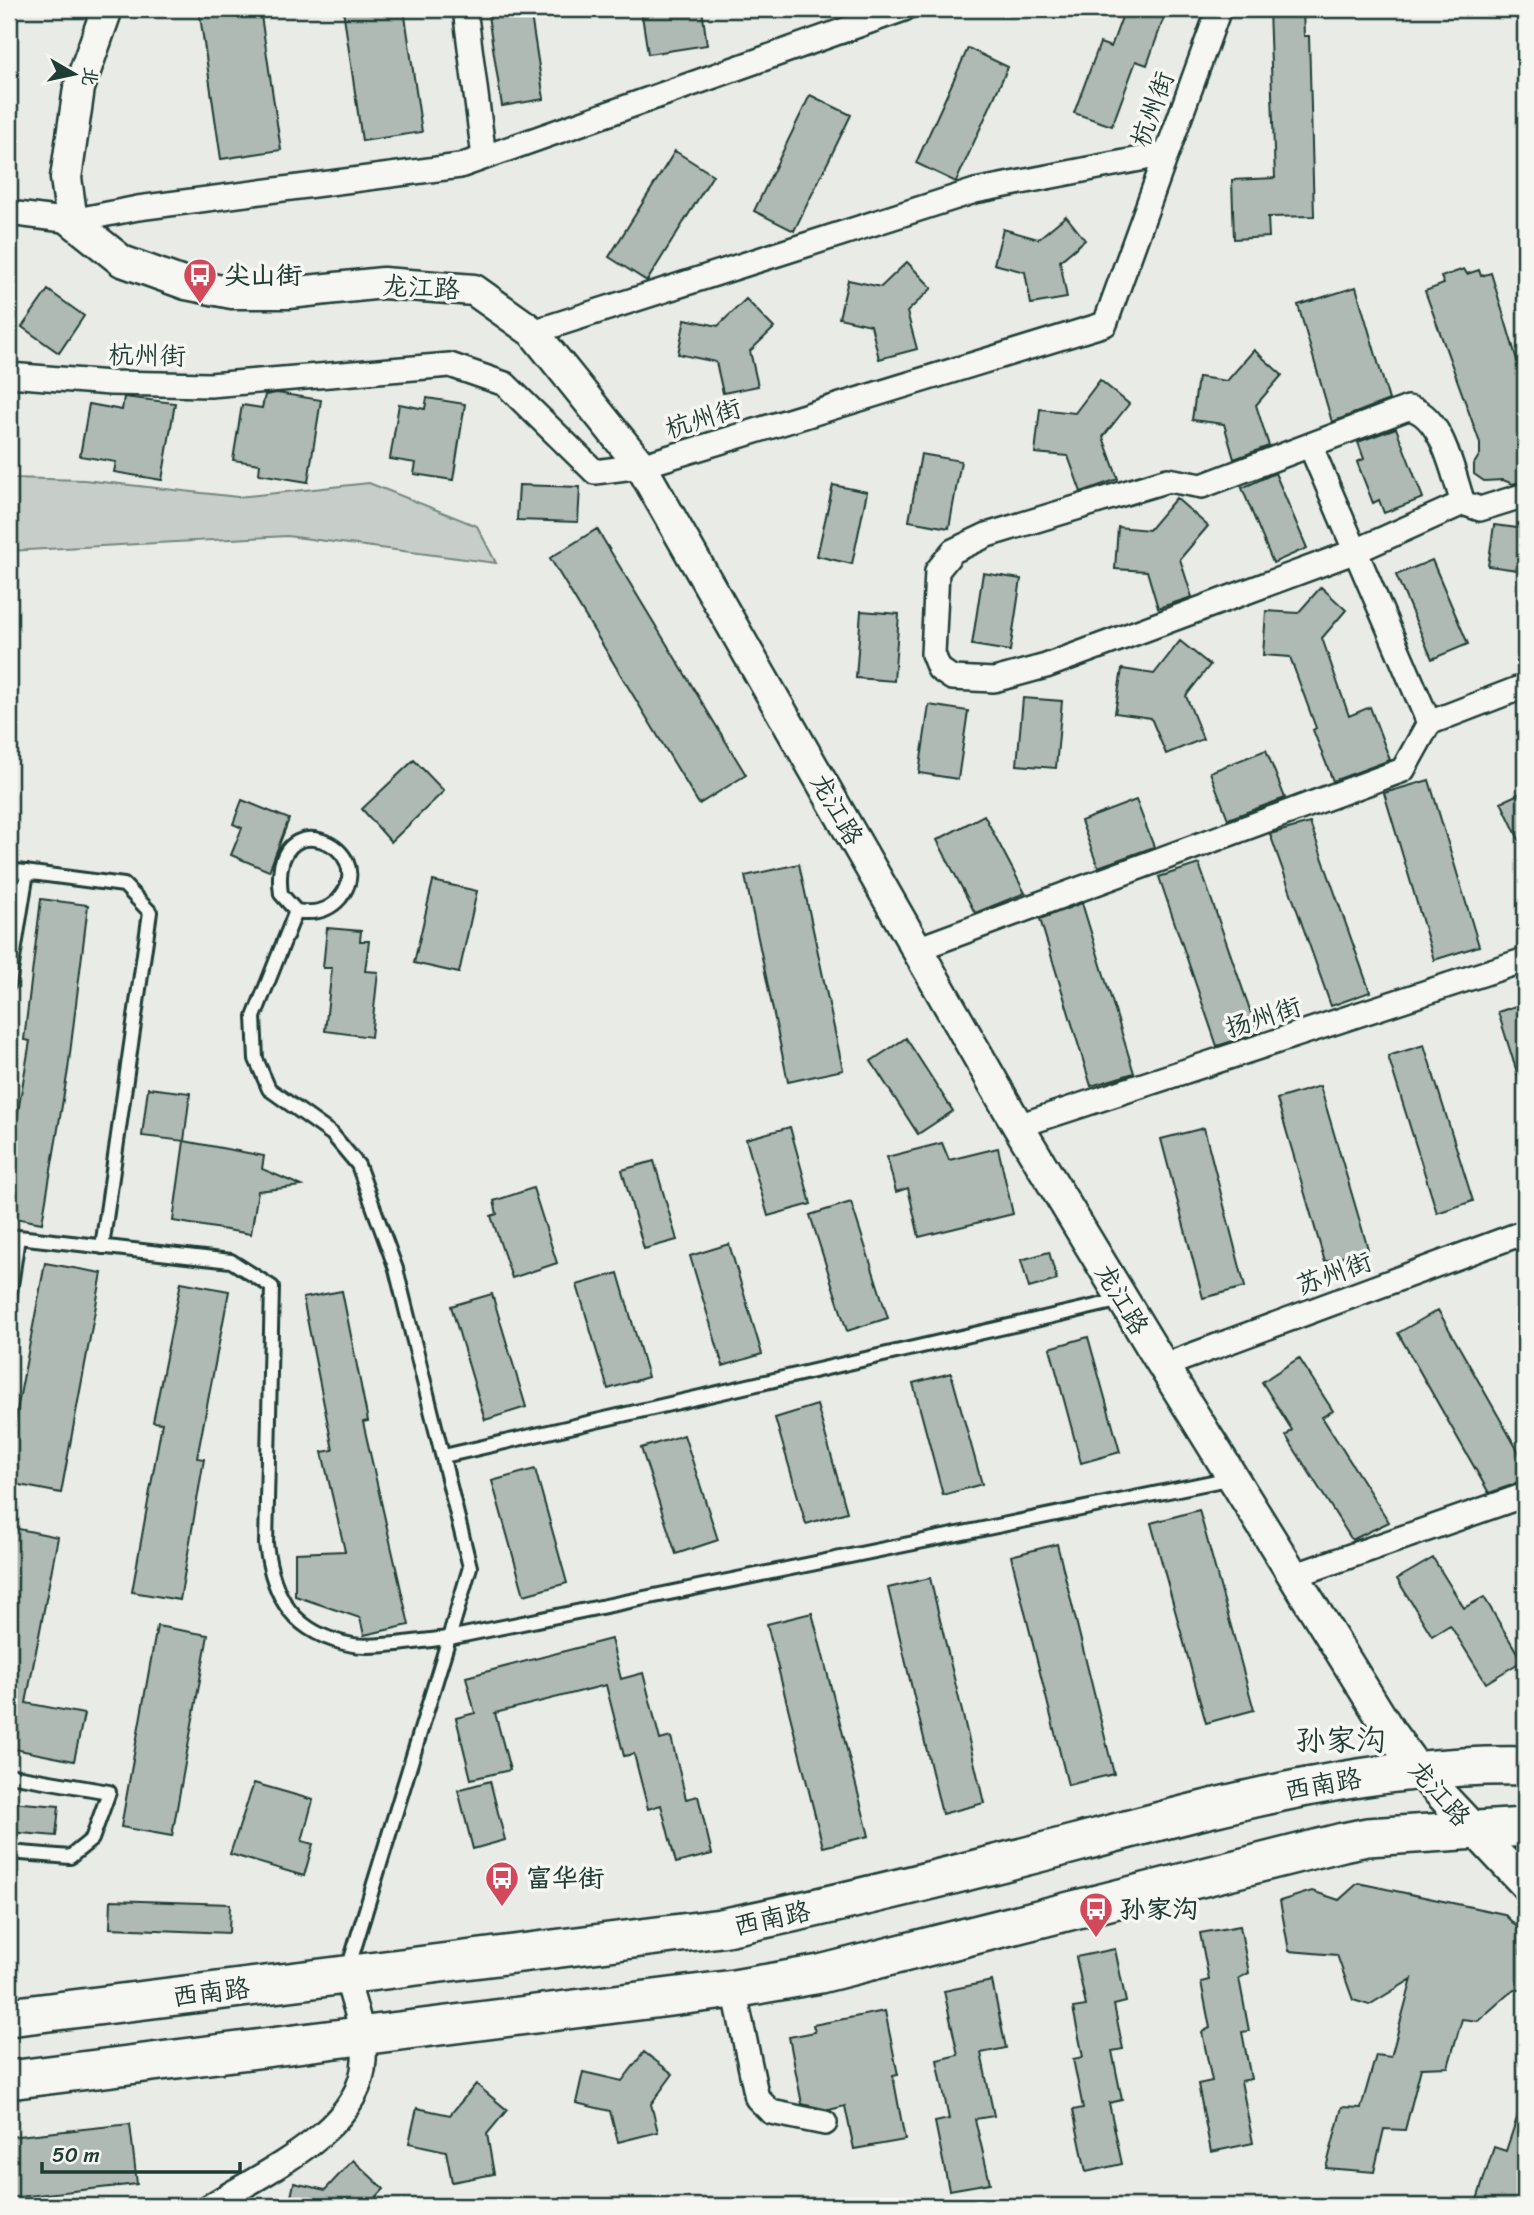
<svg xmlns="http://www.w3.org/2000/svg" width="1534" height="2215" viewBox="0 0 1534 2215" font-family="Sriracha,'LXGW WenKai TC',sans-serif">
  <style>
    .green { fill: #c7cec9; stroke: #73867e; stroke-width: 2 }
    .building { fill: #b0bab5; stroke: #1f3d34; stroke-width: 2 }
    .lines { fill: none; stroke-linecap: round; stroke-linejoin: round }
    .service-casing { stroke: #1f3d34; stroke-width: 18 }
    .minor-casing { stroke: #1f3d34; stroke-width: 28 }
    .tertiary-casing { stroke: #1f3d34; stroke-width: 35 }
    .primary-casing { stroke: #1f3d34; stroke-width: 42 }
    .service { stroke: #f6f6f2; stroke-width: 12 }
    .minor { stroke: #f6f6f2; stroke-width: 23 }
    .tertiary { stroke: #f6f6f2; stroke-width: 30 }
    .primary { stroke: #f6f6f2; stroke-width: 37 }
    .labels { text-anchor: middle; dominant-baseline: central; stroke-width: 7; stroke-linejoin: round; paint-order: stroke }
    .street-label { font-size: 26px; fill: #1f3d34; stroke: #f6f6f2 }
    .poi-label { font-size: 26px; font-weight: bold; fill: #1f3d34; stroke: #f6f6f2; text-anchor: start }
    .quarter-label { font-size: 30px; fill: #1f3d34; stroke: #f6f6f2 }
  </style>
  <rect width="100%" height="100%" fill="#e9ebe7"/>
  <filter id="ink" filterUnits="userSpaceOnUse"><feTurbulence type="fractalNoise" baseFrequency=".0143" numOctaves="2"/><feDisplacementMap in="SourceGraphic" scale="14" xChannelSelector="R" yChannelSelector="G"/><feConvolveMatrix kernelMatrix="1 2 1 2 8 2 1 2 1" color-interpolation-filters="sRGB"/></filter>
  <g filter="url(#ink)">
    <!-- green -->
    <path class="green" d="M 9,478 L 84,480 L 238,497 L 369,483 L 477,526 L 496,563 L 287,536 L 9,551 Z"/>
    <!-- building -->
    <path class="building" d="M 199,9 L 260,9 L 281,150 L 221,159 Z
      M 343,9 L 404,9 L 422,132 L 362,141 Z
      M 487,9 L 530,9 L 544,99 L 502,106 Z
      M 641,9 L 702,9 L 707,45 L 648,54 Z
      M 1125,9 L 1167,9 L 1147,65 L 1136,61 L 1112,126 L 1074,113 L 1100,43 L 1111,47 Z
      M 1269,9 L 1303,9 L 1304,36 L 1309,36 L 1314,216 L 1268,217 L 1269,237 L 1234,239 L 1232,180 L 1275,178 Z
      M 968,48 L 1008,67 L 956,182 L 916,163 Z
      M 810,95 L 851,115 L 794,231 L 754,211 Z
      M 675,151 L 713,175 L 647,281 L 609,257 Z
      M 1066,216 L 1085,240 L 1060,261 L 1067,298 L 1031,304 L 1025,272 L 994,264 L 1003,229 L 1038,239 Z
      M 907,262 L 932,288 L 907,312 L 917,349 L 879,359 L 871,325 L 839,318 L 848,280 L 881,287 Z
      M 1464,269 L 1467,274 L 1479,270 L 1481,276 L 1491,273 L 1525,387 L 1525,480 L 1513,484 L 1503,480 L 1484,481 L 1474,474 L 1474,464 L 1480,454 L 1480,443 L 1425,291 L 1444,284 L 1441,277 Z
      M 1356,287 L 1389,400 L 1332,422 L 1298,305 Z
      M 48,290 L 84,316 L 59,353 L 22,327 Z
      M 746,299 L 774,328 L 750,351 L 758,386 L 723,393 L 716,362 L 678,354 L 685,319 L 718,326 Z
      M 1254,350 L 1282,375 L 1256,405 L 1269,446 L 1234,459 L 1224,424 L 1192,420 L 1198,377 L 1227,381 Z
      M 1100,380 L 1129,404 L 1103,437 L 1118,479 L 1081,492 L 1068,456 L 1035,453 L 1040,409 L 1075,413 Z
      M 277,393 L 321,400 L 308,482 L 259,474 L 260,464 L 233,460 L 242,405 L 262,408 L 265,395 Z
      M 124,397 L 175,403 L 162,480 L 114,472 L 116,462 L 80,456 L 89,404 L 122,410 Z
      M 427,398 L 465,404 L 453,480 L 414,474 L 416,463 L 390,459 L 399,404 L 425,409 Z
      M 1396,428 L 1423,498 L 1384,513 L 1379,500 L 1373,503 L 1357,462 L 1364,459 L 1358,442 Z
      M 921,454 L 961,461 L 949,528 L 909,521 Z
      M 1275,473 L 1307,548 L 1273,563 L 1242,488 Z
      M 519,485 L 580,487 L 578,522 L 517,520 Z
      M 833,485 L 867,492 L 852,564 L 817,556 Z
      M 1176,498 L 1208,526 L 1180,559 L 1192,597 L 1158,608 L 1147,571 L 1115,569 L 1118,527 L 1149,530 Z
      M 1494,525 L 1525,529 L 1525,571 L 1488,566 Z
      M 597,529 L 746,775 L 699,804 L 550,558 Z
      M 1432,560 L 1468,644 L 1432,659 L 1396,575 Z
      M 983,573 L 1021,579 L 1010,651 L 972,645 Z
      M 1321,587 L 1346,610 L 1322,638 L 1349,716 L 1370,707 L 1390,760 L 1333,781 L 1313,730 L 1316,728 L 1290,657 L 1263,655 L 1266,611 L 1298,613 Z
      M 861,611 L 899,614 L 894,681 L 856,678 Z
      M 1180,641 L 1210,665 L 1186,696 L 1203,739 L 1166,754 L 1151,718 L 1115,713 L 1122,669 L 1154,674 Z
      M 1023,698 L 1062,701 L 1056,768 L 1017,765 Z
      M 929,705 L 968,711 L 958,779 L 919,773 Z
      M 1266,750 L 1285,798 L 1228,819 L 1210,772 Z
      M 414,760 L 444,791 L 391,842 L 362,809 Z
      M 1429,780 L 1479,946 L 1434,960 L 1384,793 Z
      M 1525,791 L 1525,852 L 1501,802 Z
      M 242,800 L 289,819 L 269,871 L 231,855 L 242,828 L 233,824 Z
      M 1136,800 L 1154,847 L 1098,867 L 1081,821 Z
      M 984,815 L 1025,893 L 975,913 L 937,840 Z
      M 1310,823 L 1370,992 L 1331,1006 L 1270,834 Z
      M 799,864 L 843,1070 L 788,1082 L 745,876 Z
      M 1199,864 L 1258,1033 L 1217,1046 L 1159,877 Z
      M 433,881 L 477,891 L 459,973 L 414,963 Z
      M 41,899 L 88,905 L 68,1070 L 42,1223 L 9,1217 L 9,1165 L 30,1041 L 24,1040 Z
      M 1082,903 L 1134,1073 L 1091,1086 L 1040,919 Z
      M 327,928 L 361,931 L 360,941 L 369,941 L 365,971 L 378,972 L 371,1037 L 325,1031 L 332,968 L 323,968 Z
      M 1525,1003 L 1525,1081 L 1520,1082 L 1498,1012 Z
      M 906,1038 L 953,1111 L 918,1134 L 871,1061 Z
      M 1424,1045 L 1473,1201 L 1437,1213 L 1388,1056 Z
      M 1320,1086 L 1368,1249 L 1325,1262 L 1277,1099 Z
      M 148,1088 L 190,1093 L 184,1141 L 142,1136 Z
      M 790,1127 L 811,1204 L 768,1216 L 746,1139 Z
      M 1204,1128 L 1245,1287 L 1203,1298 L 1161,1139 Z
      M 184,1141 L 264,1156 L 262,1169 L 302,1186 L 258,1191 L 251,1234 L 173,1221 Z
      M 942,1143 L 949,1160 L 998,1148 L 1013,1214 L 919,1237 L 908,1188 L 896,1192 L 887,1157 Z
      M 654,1161 L 677,1240 L 644,1249 L 622,1170 Z
      M 533,1188 L 557,1263 L 512,1278 L 491,1216 L 497,1214 L 494,1201 Z
      M 851,1202 L 888,1318 L 847,1331 L 810,1215 Z
      M 729,1244 L 762,1354 L 723,1366 L 690,1256 Z
      M 1049,1252 L 1057,1280 L 1029,1288 L 1021,1260 Z
      M 45,1263 L 102,1273 L 61,1493 L 9,1483 L 9,1453 Z
      M 618,1273 L 648,1377 L 608,1389 L 577,1285 Z
      M 181,1282 L 229,1291 L 197,1458 L 204,1459 L 180,1600 L 132,1592 L 162,1423 L 153,1422 Z
      M 342,1291 L 368,1421 L 363,1422 L 409,1625 L 364,1635 L 360,1618 L 295,1596 L 295,1553 L 345,1551 L 322,1452 L 333,1450 L 303,1298 Z
      M 492,1294 L 526,1407 L 485,1420 L 451,1306 Z
      M 1438,1310 L 1525,1463 L 1525,1477 L 1512,1485 L 1489,1493 L 1398,1333 Z
      M 1088,1337 L 1120,1452 L 1081,1463 L 1050,1348 Z
      M 1299,1358 L 1333,1411 L 1322,1417 L 1389,1522 L 1352,1540 L 1286,1436 L 1292,1430 L 1262,1382 Z
      M 951,1373 L 982,1484 L 943,1495 L 913,1383 Z
      M 817,1405 L 847,1512 L 806,1524 L 775,1418 Z
      M 684,1435 L 718,1540 L 676,1554 L 641,1448 Z
      M 535,1469 L 567,1583 L 524,1595 L 492,1481 Z
      M 1199,1510 L 1254,1710 L 1206,1723 L 1151,1523 Z
      M 9,1527 L 58,1537 L 26,1703 L 84,1714 L 74,1761 L 9,1748 Z
      M 1057,1544 L 1114,1774 L 1068,1785 L 1011,1556 Z
      M 1433,1558 L 1464,1608 L 1484,1597 L 1522,1661 L 1486,1683 L 1450,1625 L 1432,1636 L 1397,1579 Z
      M 930,1578 L 984,1803 L 942,1814 L 888,1588 Z
      M 812,1613 L 869,1836 L 823,1847 L 767,1624 Z
      M 157,1626 L 208,1635 L 172,1836 L 121,1827 Z
      M 611,1639 L 621,1679 L 643,1673 L 660,1740 L 671,1737 L 686,1799 L 698,1796 L 712,1854 L 676,1863 L 661,1805 L 648,1809 L 634,1754 L 624,1756 L 606,1685 L 495,1713 L 510,1770 L 471,1779 L 456,1718 L 475,1713 L 466,1677 Z
      M 490,1781 L 505,1840 L 473,1849 L 458,1790 Z
      M 254,1783 L 313,1800 L 302,1841 L 313,1844 L 304,1876 L 230,1854 Z
      M 10,1802 L 59,1806 L 56,1836 L 9,1832 Z
      M 1358,1883 L 1504,1914 L 1521,1931 L 1520,1954 L 1525,1955 L 1525,1991 L 1514,1989 L 1478,2021 L 1462,2019 L 1448,2067 L 1421,2068 L 1405,2130 L 1384,2129 L 1374,2172 L 1326,2168 L 1342,2107 L 1361,2108 L 1376,2055 L 1391,2057 L 1412,1979 L 1369,2005 L 1353,2000 L 1337,1955 L 1289,1951 L 1280,1901 L 1312,1891 L 1339,1900 Z
      M 111,1900 L 230,1904 L 229,1933 L 110,1928 Z
      M 1240,1926 L 1249,1973 L 1239,1978 L 1249,2031 L 1242,2032 L 1251,2079 L 1241,2081 L 1253,2143 L 1211,2152 L 1198,2084 L 1212,2081 L 1202,2032 L 1210,2028 L 1201,1982 L 1209,1980 L 1200,1933 Z
      M 1115,1949 L 1126,2002 L 1114,2005 L 1123,2049 L 1112,2051 L 1122,2100 L 1109,2103 L 1122,2164 L 1086,2172 L 1073,2110 L 1083,2108 L 1073,2059 L 1083,2057 L 1073,2008 L 1086,2006 L 1076,1957 Z
      M 992,1981 L 1006,2048 L 981,2053 L 994,2116 L 975,2119 L 990,2183 L 949,2190 L 935,2122 L 949,2119 L 937,2060 L 958,2055 L 944,1991 Z
      M 885,2011 L 898,2075 L 893,2076 L 905,2140 L 854,2149 L 845,2106 L 829,2110 L 802,2104 L 789,2037 L 815,2032 L 813,2025 Z
      M 644,2052 L 673,2074 L 651,2104 L 658,2132 L 618,2142 L 610,2111 L 576,2103 L 583,2072 L 622,2081 Z
      M 476,2084 L 507,2110 L 487,2134 L 494,2174 L 452,2182 L 446,2151 L 409,2143 L 417,2108 L 450,2115 Z
      M 1521,2106 L 1525,2106 L 1525,2193 L 1521,2206 L 1475,2206 L 1494,2147 L 1506,2151 Z
      M 130,2124 L 137,2184 L 9,2198 L 9,2137 Z
      M 353,2160 L 384,2189 L 368,2206 L 289,2206 L 294,2183 L 325,2190 Z"/>
    <g class="lines">
      <!-- service casing -->
      <g class="service-casing">
        <path id="service" d="M 9,870 L 124,885 L 150,912 L 102,1247
          M 296,911 L 281,894 C 268,798 382,846 340,898 C 328,912 313,914 296,911 L 254,1017 L 256,1059 L 269,1089 L 332,1134 L 358,1165 L 396,1269 L 470,1567 L 449,1638 L 1232,1478
          M 9,984 L 27,872
          M 9,1236 L 231,1261 L 272,1287 L 266,1544 C 273,1599 294,1634 353,1645 C 375,1649 424,1640 449,1638 L 347,1972
          M 9,1300 L 18,1237
          M 444,1456 L 1122,1300
          M 9,1775 L 109,1792 L 92,1839 L 70,1857 L 9,1852"/>
      </g>
      <!-- minor casing -->
      <g class="minor-casing">
        <path id="minor" d="M 465,9 L 484,157
          M 9,213 L 72,221 L 138,208 L 460,166 L 904,9
          M 533,332 L 975,191 L 1166,154
          M 9,375 L 110,383 L 210,385 L 450,365 L 505,384 L 595,472 L 641,466 L 1105,324 L 1219,9
          M 1311,447 L 1429,723
          M 1463,503 C 1453,474 1442,413 1408,408 L 1202,486 L 1168,480 L 987,535 L 953,551 L 937,571 L 933,654 L 939,669 L 952,678 L 994,680 L 1046,666 L 1356,551 L 1463,503 L 1480,509 L 1525,495
          M 917,949 L 1403,770 L 1429,723 L 1525,686
          M 1018,1126 L 1525,960
          M 1163,1366 L 1525,1232
          M 1293,1576 L 1525,1495
          M 734,1989 L 757,2098 L 771,2112 L 825,2123
          M 210,2206 C 263,2173 362,2130 364,2060 C 366,2033 352,2001 346,1975"/>
      </g>
      <!-- tertiary casing -->
      <g class="tertiary-casing">
        <path id="tertiary" d="M 107,9 L 79,88 L 66,178 L 72,221 L 122,261 L 186,284 L 232,293 L 289,293 L 383,283 L 474,290 L 533,332 L 641,466 L 1018,1126 L 1151,1346 L 1391,1733 L 1418,1770 L 1525,1884"/>
      </g>
      <!-- primary casing -->
      <g class="primary-casing">
        <path id="primary" d="M 9,2017 L 721,1928 C 840,1904 959,1874 1077,1843 C 1224,1804 1371,1763 1525,1766
          M 9,2080 L 734,1989 L 820,1974 L 1343,1842 L 1367,1837 L 1525,1827"/>
      </g>
      <!-- service -->
      <use href="#service" class="service"/>
      <!-- minor -->
      <use href="#minor" class="minor"/>
      <!-- tertiary -->
      <use href="#tertiary" class="tertiary"/>
      <!-- primary -->
      <use href="#primary" class="primary"/>
    </g>
  </g>
  <!-- icons -->
  <defs>
    <g id="bus-pin" transform="scale(1.75)"><path d="M0 17L-7.5 6A9.5 9.5 0 1 1 7.5 6Z" fill="#d1495b" stroke="#f6f6f2"/><path d="M-5-6H5V4H4V6H2V4H-2V6H-4V4H-5ZM-3.5-4V0h7V-4ZM-3.5 1.2v1.5H-2V1.2ZM2 1.2v1.5H3.5V1.2Z" fill="#fff"/></g>
  </defs>
  <g fill-rule="evenodd">
    <use href="#bus-pin" x="200" y="275"/>
    <use href="#bus-pin" x="502" y="1878"/>
    <use href="#bus-pin" x="1096" y="1909"/>
  </g>
  <g class="labels">
    <!-- street labels -->
    <g class="street-label">
      <text transform="translate(1152 109) rotate(-70)">杭州街</text>
      <text transform="translate(421 287) rotate(3)">龙江路</text>
      <text transform="translate(147 355) rotate(1)">杭州街</text>
      <text transform="translate(703 418) rotate(-17)">杭州街</text>
      <text transform="translate(837 809) rotate(60)">龙江路</text>
      <text transform="translate(1263 1017) rotate(-18)">扬州街</text>
      <text transform="translate(1334 1273) rotate(-20)">苏州街</text>
      <text transform="translate(1122 1299) rotate(59)">龙江路</text>
      <text transform="translate(1323 1784) rotate(-10)">西南路</text>
      <text transform="translate(1440 1793) rotate(49)">龙江路</text>
      <text transform="translate(772 1918) rotate(-12)">西南路</text>
      <text transform="translate(211 1992) rotate(-7)">西南路</text>
    </g>
    <!-- poi labels -->
    <g class="poi-label">
      <text x="224" y="275">尖山街</text>
      <text x="526" y="1878">富华街</text>
      <text x="1120" y="1909">孙家沟</text>
    </g>
    <!-- quarter labels -->
    <g class="quarter-label">
      <text x="1341" y="1740">孙家沟</text>
    </g>
  </g>
  <!-- margin -->
  <rect width="1534" height="2215" fill="none" stroke="#f6f6f2" stroke-width="35"/>
  <rect x="18" y="18" width="1499" height="2180" fill="none" stroke="#1f3d34" stroke-width="2.5" filter="url(#ink)"/>
  <!-- north arrow -->
  <g transform="translate(74 74) rotate(99)" stroke="#f6f6f2" stroke-width="5" paint-order="stroke">
  <path d="M0-5L12 26L0 18L-12 26Z" fill="#1f3d34"/>
  <text y="-10" font-size="19" font-weight="bold" text-anchor="middle" fill="#1f3d34">北</text>
  </g>
  <!-- scale -->
  <path d="M42 2162v10h198v-10" fill="none" stroke="#1f3d34" stroke-width="3.5"/>
  <text x="52" y="2162" font-size="21" fill="#1f3d34" stroke="#f6f6f2" stroke-width="5" paint-order="stroke">50 m</text>
</svg>
